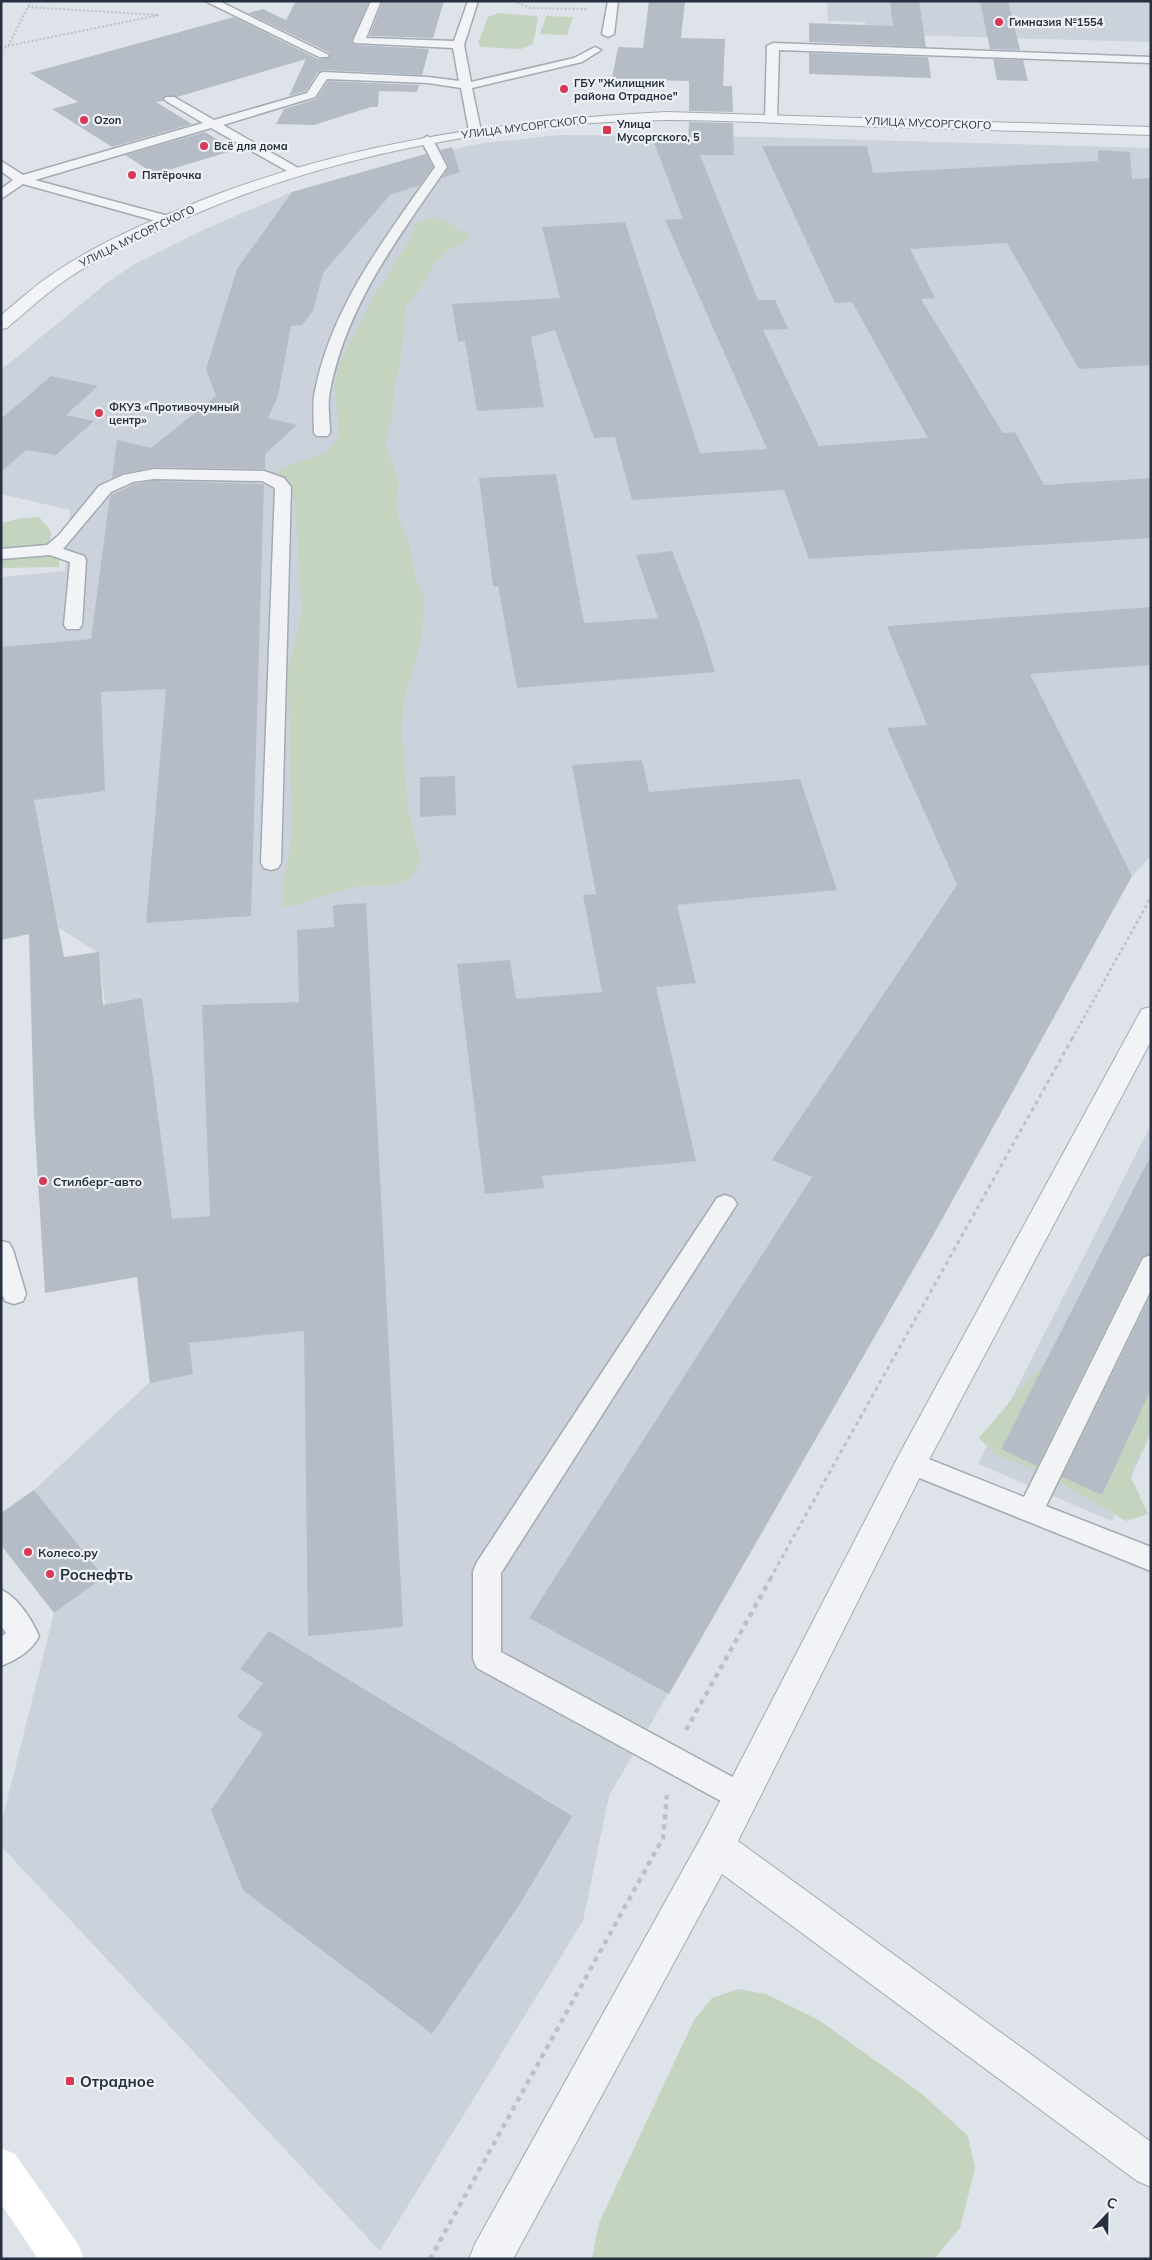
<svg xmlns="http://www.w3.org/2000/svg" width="1152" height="2260" viewBox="0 0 1152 2260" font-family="Mulish,sans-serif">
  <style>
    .built { fill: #ccd2db }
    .green { fill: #c4d4bf }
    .building { fill: #b5bcc6 }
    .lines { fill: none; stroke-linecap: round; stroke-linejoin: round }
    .service-casing { stroke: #a3aab3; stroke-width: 3 }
    .minor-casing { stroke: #a3aab3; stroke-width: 2 }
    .tertiary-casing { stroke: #a3aab3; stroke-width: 2 }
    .path-far3 { stroke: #bcc0c8; stroke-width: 2; stroke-dasharray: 2 2; stroke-linecap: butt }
    .path-far2 { stroke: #bcc0c8; stroke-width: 2.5; stroke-dasharray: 3 3; stroke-linecap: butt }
    .path-far1 { stroke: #bcc0c8; stroke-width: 3; stroke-dasharray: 4 4; stroke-linecap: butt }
    .path { stroke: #bcc0c8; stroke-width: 4.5; stroke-dasharray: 5 5; stroke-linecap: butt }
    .service { fill: #f1f3f7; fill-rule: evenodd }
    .minor { fill: #f1f3f7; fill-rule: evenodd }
    .tertiary { fill: #f1f3f7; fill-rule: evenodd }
    .secondary { fill: #fff; fill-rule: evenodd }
    .poi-dot { fill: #d83954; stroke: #eef2f6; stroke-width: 2 }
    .labels { text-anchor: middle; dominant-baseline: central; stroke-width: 4.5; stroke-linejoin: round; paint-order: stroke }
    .far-poi-label { font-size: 11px; font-weight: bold; fill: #263041; stroke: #eef2f6; text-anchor: start }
    .far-street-label { font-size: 11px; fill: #263041; stroke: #eef2f6 }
    .poi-label { font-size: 12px; font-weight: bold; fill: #263041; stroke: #eef2f6; text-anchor: start }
    .near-poi-label { font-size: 15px; font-weight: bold; fill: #263041; stroke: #eef2f6; text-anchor: start }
  </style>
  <rect width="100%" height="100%" fill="#dee3e9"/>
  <!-- built -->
  <path class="built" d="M 827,1 L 1151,1 L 1151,42 L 866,34 L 865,22 L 828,21 Z
    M 560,135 L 765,137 L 1151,148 L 1151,856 L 1132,876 L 936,1230 L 609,1796 L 583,1921 L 380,2251 L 1,1846 L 1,1824 L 54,1613 L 104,1577 L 34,1490 L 150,1382 L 99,953 L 59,928 L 42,841 L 1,849 L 1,577 L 65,571 L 70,510 L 1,494 L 1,370 L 108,282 L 133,265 L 205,229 L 292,192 L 419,156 L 484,143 Z
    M 1151,1125 L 1151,1433 L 1112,1521 L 978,1464 Z"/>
  <!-- green -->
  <path class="green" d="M 499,13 L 535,16 L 538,18 L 533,44 L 521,49 L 481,47 L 478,43 L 488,17 Z
    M 546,16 L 573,17 L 567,35 L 540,34 Z
    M 435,216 L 466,233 L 471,238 L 451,248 L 435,263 L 417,293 L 406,306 L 400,365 L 394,386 L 392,417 L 385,442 L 399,484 L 396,503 L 399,519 L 409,544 L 416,579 L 424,598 L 422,638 L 403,702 L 402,736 L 408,809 L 420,858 L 417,869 L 408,880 L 392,885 L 354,887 L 318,897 L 302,904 L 283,907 L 283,884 L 292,837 L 288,671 L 302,612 L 295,501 L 279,472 C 295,455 328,466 339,433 L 334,385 L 339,364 L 378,289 C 386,281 389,272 395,262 C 404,246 410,244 415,224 Z
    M 39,517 L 51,531 L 50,547 L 59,559 L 59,567 L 1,568 L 1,523 L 22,518 Z
    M 1151,1231 L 1151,1431 L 1130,1475 L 1148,1514 L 1126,1521 L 1040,1471 L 994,1454 L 979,1438 L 1035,1372 L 1088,1332 Z
    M 738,1989 L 766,1994 L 819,2020 L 922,2094 L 968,2136 L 975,2168 L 960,2228 L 934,2259 L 592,2258 L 599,2223 L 694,2020 L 712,1998 Z"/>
  <!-- building -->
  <path class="building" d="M 296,1 L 369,1 L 352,42 L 355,45 L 429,49 L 422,75 L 324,70 L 318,72 L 306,91 L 289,96 L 306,59 L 177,97 L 165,96 L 163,101 L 156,102 L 192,124 L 112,147 L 52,109 L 78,102 L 30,73 L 234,17 L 318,59 L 328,58 L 330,53 L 248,13 L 263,9 L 286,20 Z
    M 383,1 L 444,1 L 433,38 L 369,36 Z
    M 649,1 L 685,1 L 681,38 L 725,39 L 723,86 L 732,86 L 733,112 L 689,111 L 689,81 L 612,79 L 618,47 L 643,48 Z
    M 890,1 L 919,1 L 926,47 L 809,42 L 809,23 L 893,26 Z
    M 980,1 L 1008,1 L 1020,50 L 990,49 Z
    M 809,53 L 928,57 L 931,78 L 809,74 Z
    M 993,59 L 1023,60 L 1028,81 L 997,80 Z
    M 328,81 L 419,85 L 417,92 L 379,91 L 378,107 L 371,107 L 314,125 L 276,124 L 284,109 L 316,99 Z
    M 689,122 L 733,123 L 734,155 L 700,155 L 758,300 L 775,300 L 788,329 L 763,330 L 819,446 L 928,438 L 852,302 L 835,303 L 762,146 L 867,146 L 873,173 L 1098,161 L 1098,150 L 1130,152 L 1132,179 L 1151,178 L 1151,365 L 1079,369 L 1007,243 L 910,249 L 935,298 L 921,299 L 1003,433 L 1015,432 L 1044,485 L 1151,478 L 1151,538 L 809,559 L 784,490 L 632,500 L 615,437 L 594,438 L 555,330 L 531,337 L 544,407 L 477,411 L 465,341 L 458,342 L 452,304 L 560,298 L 542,227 L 625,222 L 700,453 L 767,449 L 665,220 L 683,219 L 654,142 L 688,143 Z
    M 205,132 L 235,150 L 155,174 L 125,155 Z
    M 452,147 L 460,172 L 442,178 L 449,166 L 440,150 Z
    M 426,154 L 433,167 L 420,185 L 390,195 L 323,273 L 313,311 L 302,325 L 291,326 L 278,396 L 268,418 L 297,425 L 265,454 L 265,469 L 154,467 L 123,473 L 112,478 L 117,440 L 151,448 L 216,396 L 206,369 L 237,269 L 292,192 Z
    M 51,376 L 98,386 L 66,415 L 94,421 L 56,455 L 26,450 L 1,472 L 1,419 Z
    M 556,474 L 584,623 L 658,618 L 636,555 L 672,551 L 700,624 L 715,672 L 517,688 L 498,586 L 493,586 L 479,478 Z
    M 154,481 L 264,484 L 251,916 L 146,923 L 166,689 L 101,692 L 105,791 L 34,800 L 64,957 L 99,952 L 103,1005 L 142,998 L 172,1219 L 210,1216 L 202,1005 L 299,1002 L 297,930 L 334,927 L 333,905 L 366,903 L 403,1627 L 308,1636 L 304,1331 L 189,1343 L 193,1374 L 150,1383 L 137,1277 L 45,1293 L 34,1116 L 29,934 L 1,940 L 1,647 L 91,639 L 110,496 L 134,484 Z
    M 1151,607 L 1151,665 L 1030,674 L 1132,876 L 936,1230 L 669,1694 L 529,1618 L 812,1177 L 772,1160 L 957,885 L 887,728 L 927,725 L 887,626 Z
    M 642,760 L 649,792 L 800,779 L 837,890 L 677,905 L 696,983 L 656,987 L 696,1161 L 542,1176 L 544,1188 L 485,1194 L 457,964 L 510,960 L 516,999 L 602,992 L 583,895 L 596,894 L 572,765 Z
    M 455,776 L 456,815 L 420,817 L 420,777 Z
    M 1151,1155 L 1151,1253 L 1141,1257 L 1037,1466 L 1001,1449 Z
    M 1151,1295 L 1151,1389 L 1102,1495 L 1062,1477 Z
    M 34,1490 L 104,1577 L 54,1613 L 1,1545 L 1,1513 Z
    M 269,1631 L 572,1816 L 521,1902 L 432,2034 L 243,1890 L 211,1810 L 263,1734 L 237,1717 L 263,1683 L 240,1669 Z"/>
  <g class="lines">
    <!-- service casing -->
    <g class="service-casing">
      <path id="service" d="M 205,1 L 219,1 L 329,55 L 327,57 L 319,57 Z
        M 371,1 L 381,1 L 366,38 L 454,41 L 468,1 L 478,1 L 464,45 L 471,82 L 574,58 L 595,47 L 601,50 L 582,62 L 472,88 L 481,131 L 475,135 L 469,131 L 461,88 L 428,83 L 327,79 L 315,97 L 223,125 L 300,169 L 302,172 L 300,175 L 296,176 L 211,128 L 35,180 L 172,217 L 174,220 L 167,224 L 23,184 L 1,199 L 1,189 L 13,180 L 1,171 L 1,161 L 23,175 L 203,123 L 166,101 L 164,99 L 166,97 L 174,97 L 214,120 L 307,93 L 320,73 L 324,72 L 428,77 L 459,81 L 453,48 L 355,43 L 353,41 Z
        M 608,1 L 618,1 L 614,34 L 608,37 L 602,34 Z
        M 773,43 L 1151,57 L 1151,63 L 779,50 L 777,118 L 771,122 L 765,118 L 767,46 Z
        M 427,136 L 433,140 L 447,167 C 399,236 346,306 330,391 C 327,404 330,420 330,433 L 327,436 L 317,436 L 314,433 C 314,420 312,404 315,391 C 332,305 386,237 435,167 L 421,140 Z
        M 154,469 L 264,471 L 284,478 L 291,487 L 281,863 L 278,868 L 271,870 L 264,868 L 261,863 L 275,488 L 262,481 L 154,479 L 133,482 L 111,492 L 63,549 L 84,556 L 86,560 L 82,625 L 79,629 L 67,629 L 64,625 L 70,562 L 50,555 L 1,559 L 1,549 L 47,545 L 59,535 L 99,486 L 123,475 Z
        M 725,1195 L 733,1198 L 737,1204 L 733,1210 L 501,1573 L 501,1652 L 751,1787 L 756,1797 L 751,1807 L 741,1812 L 477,1668 L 473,1659 L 473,1571 L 477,1562 L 717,1198 Z
        M 1,1241 L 9,1243 L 13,1250 L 26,1294 L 23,1301 L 14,1304 L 5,1301 L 1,1292 Z
        M 1151,1255 L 1151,1290 L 1046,1506 L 1151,1547 L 1151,1571 L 902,1471 L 898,1463 L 902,1455 L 911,1452 L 1024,1497 L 1143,1258 Z
        M 1,1590 C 18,1597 32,1620 39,1636 C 32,1651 16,1660 1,1666 L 1,1637 L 6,1633 L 1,1626 Z"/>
    </g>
    <!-- minor casing -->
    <g class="minor-casing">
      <path id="minor" d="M 1151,1007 L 1151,1041 L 922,1473 L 738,1841 L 1151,2142 L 1151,2187 L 1137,2181 L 722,1874 L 513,2259 L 469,2259 L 475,2244 L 703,1834 L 900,1453 L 1138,1016 L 1142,1009 Z"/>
    </g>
    <!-- tertiary casing -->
    <g class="tertiary-casing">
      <path id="tertiary" d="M 667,112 L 1151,127 L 1151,135 C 1053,132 956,129 858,126 C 795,124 731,120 667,120 C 509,122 340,152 195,214 C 151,233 107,252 67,279 C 46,293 27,311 7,328 L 1,329 L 1,315 C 19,301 35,285 54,273 C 92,247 136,227 178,210 C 334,144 499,120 667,112 Z"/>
    </g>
    <!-- path-far3 -->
    <path class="path-far3" d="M 514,1 L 530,8 L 587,9
      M 8,46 L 159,15 L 28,7
      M 1,49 L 8,46 L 31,1"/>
    <!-- path-far2 -->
    <path class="path-far2" d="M 1072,1039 L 1151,897"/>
    <!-- path-far1 -->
    <path class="path-far1" d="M 770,1579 L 1073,1037"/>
    <!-- path -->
    <path class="path" d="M 686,1730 L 771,1578
      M 430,2259 L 663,1838 L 667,1795"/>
    <!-- service -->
    <use href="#service" class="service"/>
    <!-- minor -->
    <use href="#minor" class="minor"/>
    <!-- tertiary -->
    <use href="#tertiary" class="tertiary"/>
    <!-- secondary -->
    <path class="secondary" d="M 1,2148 L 15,2154 L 78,2244 L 84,2259 L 38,2259 L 1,2204 Z"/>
  </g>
  <!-- markers -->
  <g class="poi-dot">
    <circle cx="999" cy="22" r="5"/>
    <circle cx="564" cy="89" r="5"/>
    <circle cx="84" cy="120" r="5"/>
    <rect x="602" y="125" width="10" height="10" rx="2.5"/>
    <circle cx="204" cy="146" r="5"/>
    <circle cx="132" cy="175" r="5"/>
    <circle cx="99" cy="413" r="5"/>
    <circle cx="43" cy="1181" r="5"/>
    <circle cx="28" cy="1552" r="5"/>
    <circle cx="50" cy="1574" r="5"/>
    <rect x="65" y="2076" width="10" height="10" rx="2.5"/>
  </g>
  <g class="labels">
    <!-- far-poi labels -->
    <g class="far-poi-label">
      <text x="1009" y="22">Гимназия №1554</text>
      <text x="574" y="83">ГБУ "Жилищник<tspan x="574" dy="13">района Отрадное"</tspan></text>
      <text x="94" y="120">Ozon</text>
      <text x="617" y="124">Улица<tspan x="617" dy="13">Мусоргского, 5</tspan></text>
      <text x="214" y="146">Всё для дома</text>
      <text x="142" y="175">Пятёрочка</text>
      <text x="109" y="407">ФКУЗ «Противочумный<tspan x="109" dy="13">центр»</tspan></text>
    </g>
    <!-- far-street labels -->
    <g class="far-street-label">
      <text transform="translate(928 123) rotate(2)">УЛИЦА МУСОРГСКОГО</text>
      <text transform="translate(524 127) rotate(-7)">УЛИЦА МУСОРГСКОГО</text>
      <text transform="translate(137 236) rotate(-26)">УЛИЦА МУСОРГСКОГО</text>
    </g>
    <!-- poi labels -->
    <g class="poi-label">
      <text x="53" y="1181">Стилберг-авто</text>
      <text x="38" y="1552">Колесо.ру</text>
    </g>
    <!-- near-poi labels -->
    <g class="near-poi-label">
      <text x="60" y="1574">Роснефть</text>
      <text x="80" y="2081">Отрадное</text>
    </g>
  </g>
  <!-- border -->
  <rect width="1152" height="2260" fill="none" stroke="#263041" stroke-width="5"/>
  <!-- north arrow -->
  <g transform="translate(1107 2215) rotate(22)" stroke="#eef2f6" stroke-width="4" paint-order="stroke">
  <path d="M0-4L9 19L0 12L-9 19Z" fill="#263041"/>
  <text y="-8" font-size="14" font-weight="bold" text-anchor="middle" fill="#263041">С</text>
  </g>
</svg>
